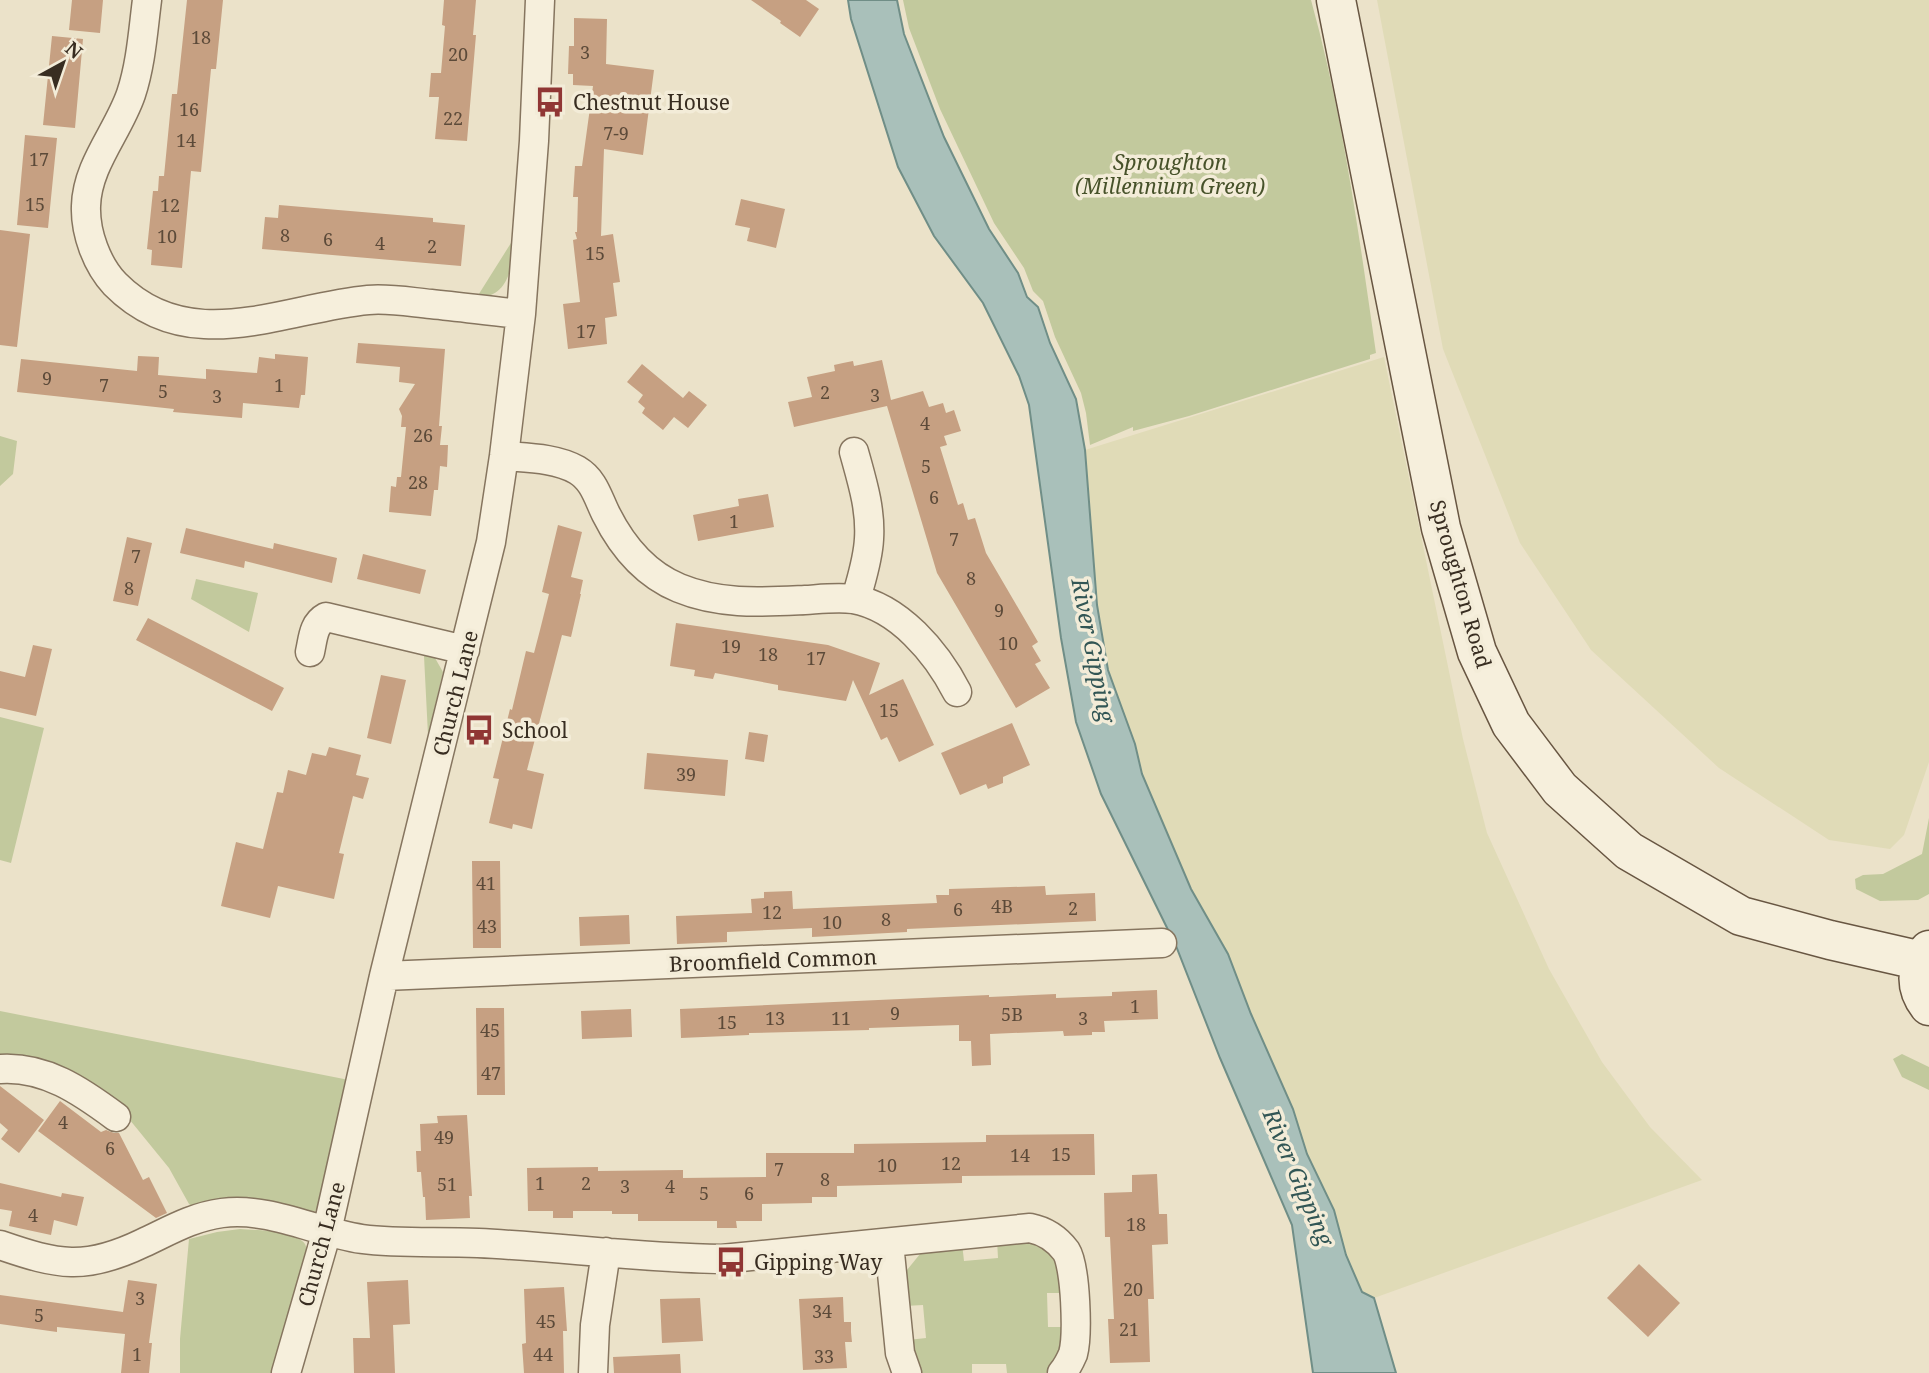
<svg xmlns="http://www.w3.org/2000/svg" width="1929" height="1373" viewBox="0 0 1929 1373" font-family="'Noto Serif',serif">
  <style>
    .farmland { fill: #e0dbb7 }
    .green { fill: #c2c99d }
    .water { fill: #a9c0ba; stroke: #708e87; stroke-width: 2 }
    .building { fill: #c6a082 }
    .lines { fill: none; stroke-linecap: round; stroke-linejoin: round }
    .street-casing { stroke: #86755f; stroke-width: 31 }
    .secondary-casing { stroke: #685642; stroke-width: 41 }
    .street { stroke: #f6efdc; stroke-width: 28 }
    .secondary { stroke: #f6efdc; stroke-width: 38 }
    .labels { text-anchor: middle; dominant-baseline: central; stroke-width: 7; stroke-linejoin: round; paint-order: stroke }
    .number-label { font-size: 18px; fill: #5c4a39 }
    .poi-label { font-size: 21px; fill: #382d21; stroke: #f3ecd8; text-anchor: start }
    .park-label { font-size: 21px; font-style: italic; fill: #47522a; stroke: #f3ecd8 }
    .street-label { font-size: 21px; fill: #382d21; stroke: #f3ecd8 }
    .water-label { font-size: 23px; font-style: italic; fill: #325655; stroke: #f3ecd8 }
  </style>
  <rect width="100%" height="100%" fill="#ebe2c9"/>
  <!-- farmland -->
  <path class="farmland" d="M 1377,0 L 1929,0 L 1929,762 L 1904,835 L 1890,849 L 1829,840 L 1719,768 L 1591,650 L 1520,543 L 1443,349 Z
    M 1384,357 L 1463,739 L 1487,833 L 1549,969 L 1602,1062 L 1650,1127 L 1702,1180 L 1374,1298 L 1362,1292 L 1307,1154 L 1293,1109 L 1251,1014 L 1228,954 L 1191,889 L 1142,774 L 1135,744 L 1108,670 L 1105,650 L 1097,605 L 1085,450 Z"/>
  <!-- green -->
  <path class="green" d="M 903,0 L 1311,0 C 1343,115 1359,235 1376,353 L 1370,355 L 1370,359 L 1189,416 L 1133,431 L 1133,427 L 1090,445 L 1086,413 L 1081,393 L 1055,337 L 1043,301 L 1033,291 L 1024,268 L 994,223 L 940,109 L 909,28 Z
    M 516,235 C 513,260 511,299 477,297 Z
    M 0,436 L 17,441 L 13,474 L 0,486 Z
    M 196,579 L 258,593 L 249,632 L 191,599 Z
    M 426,651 L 435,658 L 443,672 L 428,735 L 424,656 Z
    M 0,717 L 44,728 L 11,863 L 0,860 Z
    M 1929,818 L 1929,894 L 1918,900 L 1880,901 L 1856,889 L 1855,879 L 1863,875 L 1883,874 L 1922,854 Z
    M 0,1011 L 349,1080 L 319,1207 L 313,1213 L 195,1209 L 189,1204 L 169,1168 L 125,1114 L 0,1061 Z
    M 1902,1054 L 1929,1067 L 1929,1090 L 1902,1077 L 1893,1059 Z
    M 240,1229 C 255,1230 296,1231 305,1244 C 307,1248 307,1252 308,1255 L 278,1373 L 180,1373 L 180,1339 L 189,1239 L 217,1232 Z
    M 1022,1238 L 1054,1252 L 1065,1293 L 1047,1293 L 1048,1327 L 1065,1327 C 1066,1342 1059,1365 1046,1373 L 1007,1373 L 1006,1364 L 972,1364 L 972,1373 L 917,1373 L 908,1340 L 926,1338 L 923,1305 L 905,1306 L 904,1279 L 907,1270 L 920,1254 L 927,1250 L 962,1243 L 964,1261 L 998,1258 L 997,1240 Z"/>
  <!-- water -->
  <path class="water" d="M 848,0 L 897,0 L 904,34 L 944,137 L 989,229 L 1018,273 L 1027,297 L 1038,307 L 1050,343 L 1076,399 L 1085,450 L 1097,605 L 1108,670 L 1135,744 L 1142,774 L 1191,889 L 1228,954 L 1251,1014 L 1293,1109 L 1307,1154 L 1334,1210 L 1346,1255 L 1362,1292 L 1374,1298 L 1396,1373 L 1313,1373 L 1292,1225 L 1220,1058 L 1176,946 L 1101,794 L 1076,722 L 1061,638 L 1029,405 L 1019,376 L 983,303 L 934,236 L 898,167 L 851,19 Z"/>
  <!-- building -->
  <path class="building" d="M 72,0 L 103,0 L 100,33 L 69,30 Z
    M 187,0 L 223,0 L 216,69 L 211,69 L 201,172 L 191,171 L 182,268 L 151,265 L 152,250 L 147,249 L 153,191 L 158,191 L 159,176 L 164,176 L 172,94 L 177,94 Z
    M 444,0 L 476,0 L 473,35 L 476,35 L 467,141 L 435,139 L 439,97 L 429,97 L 431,73 L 441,73 L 445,26 L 442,25 Z
    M 751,0 L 806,0 L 819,9 L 800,37 L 780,23 L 781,21 Z
    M 574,18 L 607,19 L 606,64 L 654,70 L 643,155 L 604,149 L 601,236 L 613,234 L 620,282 L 613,283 L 617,316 L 605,318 L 607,344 L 568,349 L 563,304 L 580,302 L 573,240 L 577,239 L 575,232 L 577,232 L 578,197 L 573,197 L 575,166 L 582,166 L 593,86 L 573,85 L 573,74 L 568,74 L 569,46 L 574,46 Z
    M 52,36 L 83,39 L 75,128 L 43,125 Z
    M 25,135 L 57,138 L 48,228 L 17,225 Z
    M 741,199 L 785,209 L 776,248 L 747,241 L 750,228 L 735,225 Z
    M 279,205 L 433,218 L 433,222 L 465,225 L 461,266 L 262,249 L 265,217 L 278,218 Z
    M 0,230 L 30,234 L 17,347 L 0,345 Z
    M 358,343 L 445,349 L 439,426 L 442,426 L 440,445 L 448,445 L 447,467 L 440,466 L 438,490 L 434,490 L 431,516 L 389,512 L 391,486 L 396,487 L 397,477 L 401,477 L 406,427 L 401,427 L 402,416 L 399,409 L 415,384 L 399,382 L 400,367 L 356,363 Z
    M 275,354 L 308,357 L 305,395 L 301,395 L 299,408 L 243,403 L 242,418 L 173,412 L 174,409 L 17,392 L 21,359 L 137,371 L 138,356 L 159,357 L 158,375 L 206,379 L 206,369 L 257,373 L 259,357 L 275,359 Z
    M 882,360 L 891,400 L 923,391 L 929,407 L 943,403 L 946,413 L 954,410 L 961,431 L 944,436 L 947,445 L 940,447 L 958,505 L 963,503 L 968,520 L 975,518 L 986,553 L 1038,642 L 1032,646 L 1041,661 L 1035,664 L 1050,688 L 1016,708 L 937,573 L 887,406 L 794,427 L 788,402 L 812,397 L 807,377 L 835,371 L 834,365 L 843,363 L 853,361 L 854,366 Z
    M 642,364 L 683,398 L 689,391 L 707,405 L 688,428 L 674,417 L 663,430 L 642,413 L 645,408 L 638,402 L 643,395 L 627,382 Z
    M 768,494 L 774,527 L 698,541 L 693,515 L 739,506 L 738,499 Z
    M 558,525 L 582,532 L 571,577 L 583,580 L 580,594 L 581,594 L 571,637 L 562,635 L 527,770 L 544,774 L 532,829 L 513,824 L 512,829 L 489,823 L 499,779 L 493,778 L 510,709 L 512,710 L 526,651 L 534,653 L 540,630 L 549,594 L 542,592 Z
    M 186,528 L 273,549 L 274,543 L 337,558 L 332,583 L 245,561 L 244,568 L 180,553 Z
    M 127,537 L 152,543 L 138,606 L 113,601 Z
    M 363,554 L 426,570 L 420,594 L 357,579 Z
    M 148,618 L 284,688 L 272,711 L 136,640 Z
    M 676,623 L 828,645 L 880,663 L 869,695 L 903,679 L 934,745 L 899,762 L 887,737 L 881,740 L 853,680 L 846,701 L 778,690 L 778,685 L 715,673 L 713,679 L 694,676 L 695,670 L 670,666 Z
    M 33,645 L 52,649 L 36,716 L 0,708 L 0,671 L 25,677 Z
    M 381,675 L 406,680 L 391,744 L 367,738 Z
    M 1012,723 L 1030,765 L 1003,777 L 1003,783 L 988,789 L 986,784 L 960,795 L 941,753 Z
    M 749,732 L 768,735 L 764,762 L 745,759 Z
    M 329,747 L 361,755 L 356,775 L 369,778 L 363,799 L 353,796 L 339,853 L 344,854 L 334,899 L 278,886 L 270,918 L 221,906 L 236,842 L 263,849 L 277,792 L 283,793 L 288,770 L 306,775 L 312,753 L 326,756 Z
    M 647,753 L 728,760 L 725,796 L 644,789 Z
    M 472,861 L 500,861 L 501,948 L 473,948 Z
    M 1045,886 L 1046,895 L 1095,893 L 1096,921 L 907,929 L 907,932 L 812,937 L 812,928 L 727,932 L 727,942 L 677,944 L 676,916 L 752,913 L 751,899 L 764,898 L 764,892 L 792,891 L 793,909 L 937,903 L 936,895 L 949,895 L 949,889 Z
    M 629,915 L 630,944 L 580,946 L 579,917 Z
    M 1157,990 L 1158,1019 L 1104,1021 L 1105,1032 L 1092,1032 L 1092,1035 L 1064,1036 L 1063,1031 L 990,1034 L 991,1065 L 972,1066 L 971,1041 L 959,1041 L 959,1025 L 869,1028 L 869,1030 L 749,1033 L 749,1035 L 681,1038 L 680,1009 L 989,995 L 989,997 L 1056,994 L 1056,998 L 1112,996 L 1112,992 Z
    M 476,1008 L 504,1008 L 505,1095 L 477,1095 Z
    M 631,1009 L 632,1037 L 582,1039 L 581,1011 Z
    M 0,1086 L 44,1120 L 19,1153 L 1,1139 L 8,1130 L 0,1123 Z
    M 60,1101 L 101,1132 L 106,1130 L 114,1133 L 119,1133 L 143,1180 L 149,1177 L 167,1213 L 156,1218 L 38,1131 Z
    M 467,1115 L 472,1196 L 469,1196 L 470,1218 L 426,1220 L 425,1197 L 423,1197 L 421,1172 L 417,1172 L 416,1151 L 421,1151 L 420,1124 L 438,1123 L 437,1116 Z
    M 1094,1134 L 1095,1175 L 962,1176 L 962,1183 L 837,1186 L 837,1197 L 812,1197 L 812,1203 L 762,1204 L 762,1221 L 736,1221 L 737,1228 L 717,1228 L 717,1221 L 638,1221 L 638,1214 L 612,1214 L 612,1211 L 573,1211 L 573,1218 L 553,1218 L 553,1211 L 528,1211 L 527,1168 L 598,1167 L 598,1171 L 683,1170 L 683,1178 L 766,1177 L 766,1153 L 854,1153 L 854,1144 L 986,1142 L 986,1135 Z
    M 1157,1174 L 1159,1214 L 1167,1214 L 1168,1244 L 1152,1245 L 1154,1299 L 1148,1299 L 1150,1362 L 1110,1363 L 1108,1319 L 1114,1319 L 1110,1237 L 1105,1237 L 1104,1193 L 1132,1192 L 1132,1175 Z
    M 0,1183 L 61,1197 L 62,1193 L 84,1197 L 77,1226 L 54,1220 L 51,1235 L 9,1226 L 12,1211 L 0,1209 Z
    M 1639,1264 L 1680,1303 L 1648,1337 L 1607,1298 Z
    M 128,1280 L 157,1284 L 149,1343 L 152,1343 L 149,1373 L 121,1373 L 125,1334 L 57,1327 L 57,1332 L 0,1324 L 0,1295 L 123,1312 Z
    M 408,1280 L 410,1324 L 393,1325 L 395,1373 L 354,1373 L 353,1338 L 370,1338 L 367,1282 Z
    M 564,1287 L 567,1331 L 563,1331 L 564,1373 L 524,1373 L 522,1344 L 526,1343 L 524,1289 Z
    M 843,1297 L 844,1322 L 851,1322 L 851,1332 L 852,1342 L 845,1342 L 847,1368 L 803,1370 L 799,1299 Z
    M 700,1298 L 703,1341 L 662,1343 L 660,1299 Z
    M 680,1354 L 681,1373 L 614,1373 L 613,1357 Z"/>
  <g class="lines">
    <!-- street casing -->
    <g class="street-casing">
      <path id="street" d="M 147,0 C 143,31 141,64 131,94 C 118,132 87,165 86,206 C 85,233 97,265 115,284 C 189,359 282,308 368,300 C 388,298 410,302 431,304 C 461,307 491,311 521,314
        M 854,452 C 862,481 871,509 869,539 C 868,560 861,580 856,599
        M 504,456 C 528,458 556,458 577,470 C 594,480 598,498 606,514 C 622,546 645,574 679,588 C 720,605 762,602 805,600 C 821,599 838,597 853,599 C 899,607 937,653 957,692
        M 310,652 C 313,639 313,624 326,617 L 465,650
        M 384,976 L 1162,943
        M 0,1069 C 45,1066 81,1091 116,1117
        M 889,1243 L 900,1353 L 907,1373
        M 0,1245 C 58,1265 85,1271 143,1243 C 169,1231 192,1217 222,1213 C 271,1207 314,1232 362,1239 C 400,1244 439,1241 478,1243 C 560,1247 641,1258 722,1259 L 1030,1228 C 1045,1231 1057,1239 1066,1251 C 1076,1267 1078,1336 1073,1354 C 1070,1361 1067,1367 1062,1373
        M 286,1373 L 327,1231 L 384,976 L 491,542 L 504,456 L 521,314 L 534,141 L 540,0
        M 593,1373 L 595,1325 L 606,1252"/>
    </g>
    <!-- secondary casing -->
    <g class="secondary-casing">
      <path id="secondary" d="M 1336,0 L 1441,528 L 1477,652 L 1511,724 L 1560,789 L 1629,851 L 1741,916 L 1830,940 L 1922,961
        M 1929,950 C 1915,969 1915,988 1929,1006"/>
    </g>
    <!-- street -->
    <use href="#street" class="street"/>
    <!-- secondary -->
    <use href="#secondary" class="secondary"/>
  </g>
  <!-- icons -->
  <defs>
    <g id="bus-bare" transform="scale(2.415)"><path d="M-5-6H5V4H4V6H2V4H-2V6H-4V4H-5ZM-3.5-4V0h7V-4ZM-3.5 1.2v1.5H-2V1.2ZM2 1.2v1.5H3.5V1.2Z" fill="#903634" stroke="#f3ecd8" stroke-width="2.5" paint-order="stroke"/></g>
  </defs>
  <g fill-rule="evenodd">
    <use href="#bus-bare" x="550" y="102"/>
    <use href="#bus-bare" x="479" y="730"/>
    <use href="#bus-bare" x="731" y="1262"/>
  </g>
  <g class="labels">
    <!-- number labels -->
    <g class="number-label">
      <text x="201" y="37">18</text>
      <text x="585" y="52">3</text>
      <text x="458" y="54">20</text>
      <text x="189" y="109">16</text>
      <text x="453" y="118">22</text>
      <text x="616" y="133">7-9</text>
      <text x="186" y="140">14</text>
      <text x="39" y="159">17</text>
      <text x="35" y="204">15</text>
      <text x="170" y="205">12</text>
      <text x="285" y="235">8</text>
      <text x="167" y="236">10</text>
      <text x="328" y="239">6</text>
      <text x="380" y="243">4</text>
      <text x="432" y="246">2</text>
      <text x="595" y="253">15</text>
      <text x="586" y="331">17</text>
      <text x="47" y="378">9</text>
      <text x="104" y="385">7</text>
      <text x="279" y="385">1</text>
      <text x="163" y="391">5</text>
      <text x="825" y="392">2</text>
      <text x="875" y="395">3</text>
      <text x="217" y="396">3</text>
      <text x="925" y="423">4</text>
      <text x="423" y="435">26</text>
      <text x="926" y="466">5</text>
      <text x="418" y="482">28</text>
      <text x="934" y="497">6</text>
      <text x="734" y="521">1</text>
      <text x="954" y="539">7</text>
      <text x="136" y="556">7</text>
      <text x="971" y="578">8</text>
      <text x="129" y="588">8</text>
      <text x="999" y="610">9</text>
      <text x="1008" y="643">10</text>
      <text x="731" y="646">19</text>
      <text x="768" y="654">18</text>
      <text x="816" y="658">17</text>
      <text x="889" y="710">15</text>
      <text x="686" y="774">39</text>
      <text x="486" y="883">41</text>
      <text x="1002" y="906">4B</text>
      <text x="1073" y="908">2</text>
      <text x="958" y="909">6</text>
      <text x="772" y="912">12</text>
      <text x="886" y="919">8</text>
      <text x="832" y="922">10</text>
      <text x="487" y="926">43</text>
      <text x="1135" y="1006">1</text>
      <text x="895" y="1013">9</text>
      <text x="1012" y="1014">5B</text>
      <text x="775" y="1018">13</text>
      <text x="841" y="1018">11</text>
      <text x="1083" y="1018">3</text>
      <text x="727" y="1022">15</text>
      <text x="490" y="1030">45</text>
      <text x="491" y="1073">47</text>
      <text x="63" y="1122">4</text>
      <text x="444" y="1137">49</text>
      <text x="110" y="1148">6</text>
      <text x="1061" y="1154">15</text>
      <text x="1020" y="1155">14</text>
      <text x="951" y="1163">12</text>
      <text x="887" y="1165">10</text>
      <text x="779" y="1169">7</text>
      <text x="825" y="1179">8</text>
      <text x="540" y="1183">1</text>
      <text x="586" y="1183">2</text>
      <text x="447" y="1184">51</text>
      <text x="625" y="1186">3</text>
      <text x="670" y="1186">4</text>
      <text x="704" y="1193">5</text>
      <text x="749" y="1193">6</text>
      <text x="33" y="1215">4</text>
      <text x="1136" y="1224">18</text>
      <text x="1133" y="1289">20</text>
      <text x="140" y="1298">3</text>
      <text x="822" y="1311">34</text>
      <text x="39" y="1315">5</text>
      <text x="546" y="1321">45</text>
      <text x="1129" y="1329">21</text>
      <text x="137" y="1354">1</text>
      <text x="543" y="1354">44</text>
      <text x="824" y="1356">33</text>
    </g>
    <!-- poi labels -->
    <g class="poi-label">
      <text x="573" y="102">Chestnut House</text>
      <text x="502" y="730">School</text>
      <text x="754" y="1262">Gipping Way</text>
    </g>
    <!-- park labels -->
    <g class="park-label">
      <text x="1170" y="162">Sproughton<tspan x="1170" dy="24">(Millennium Green)</tspan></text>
    </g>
    <!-- street labels -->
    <g class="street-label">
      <text transform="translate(1461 584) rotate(74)">Sproughton Road</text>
      <text transform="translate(455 693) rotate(-76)">Church Lane</text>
      <text transform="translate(773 960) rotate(-2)">Broomfield Common</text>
      <text transform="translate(321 1244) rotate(-75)">Church Lane</text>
    </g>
    <!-- water labels -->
    <g class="water-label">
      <text transform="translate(1094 650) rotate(79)">River Gipping</text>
      <text transform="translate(1299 1177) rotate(67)">River Gipping</text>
    </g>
  </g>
  <!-- north arrow -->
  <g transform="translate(63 63) rotate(40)" stroke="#f3ecd8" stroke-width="5" paint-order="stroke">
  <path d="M0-5L12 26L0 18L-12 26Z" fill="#382d21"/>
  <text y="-10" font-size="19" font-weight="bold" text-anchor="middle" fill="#382d21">N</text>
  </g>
</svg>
